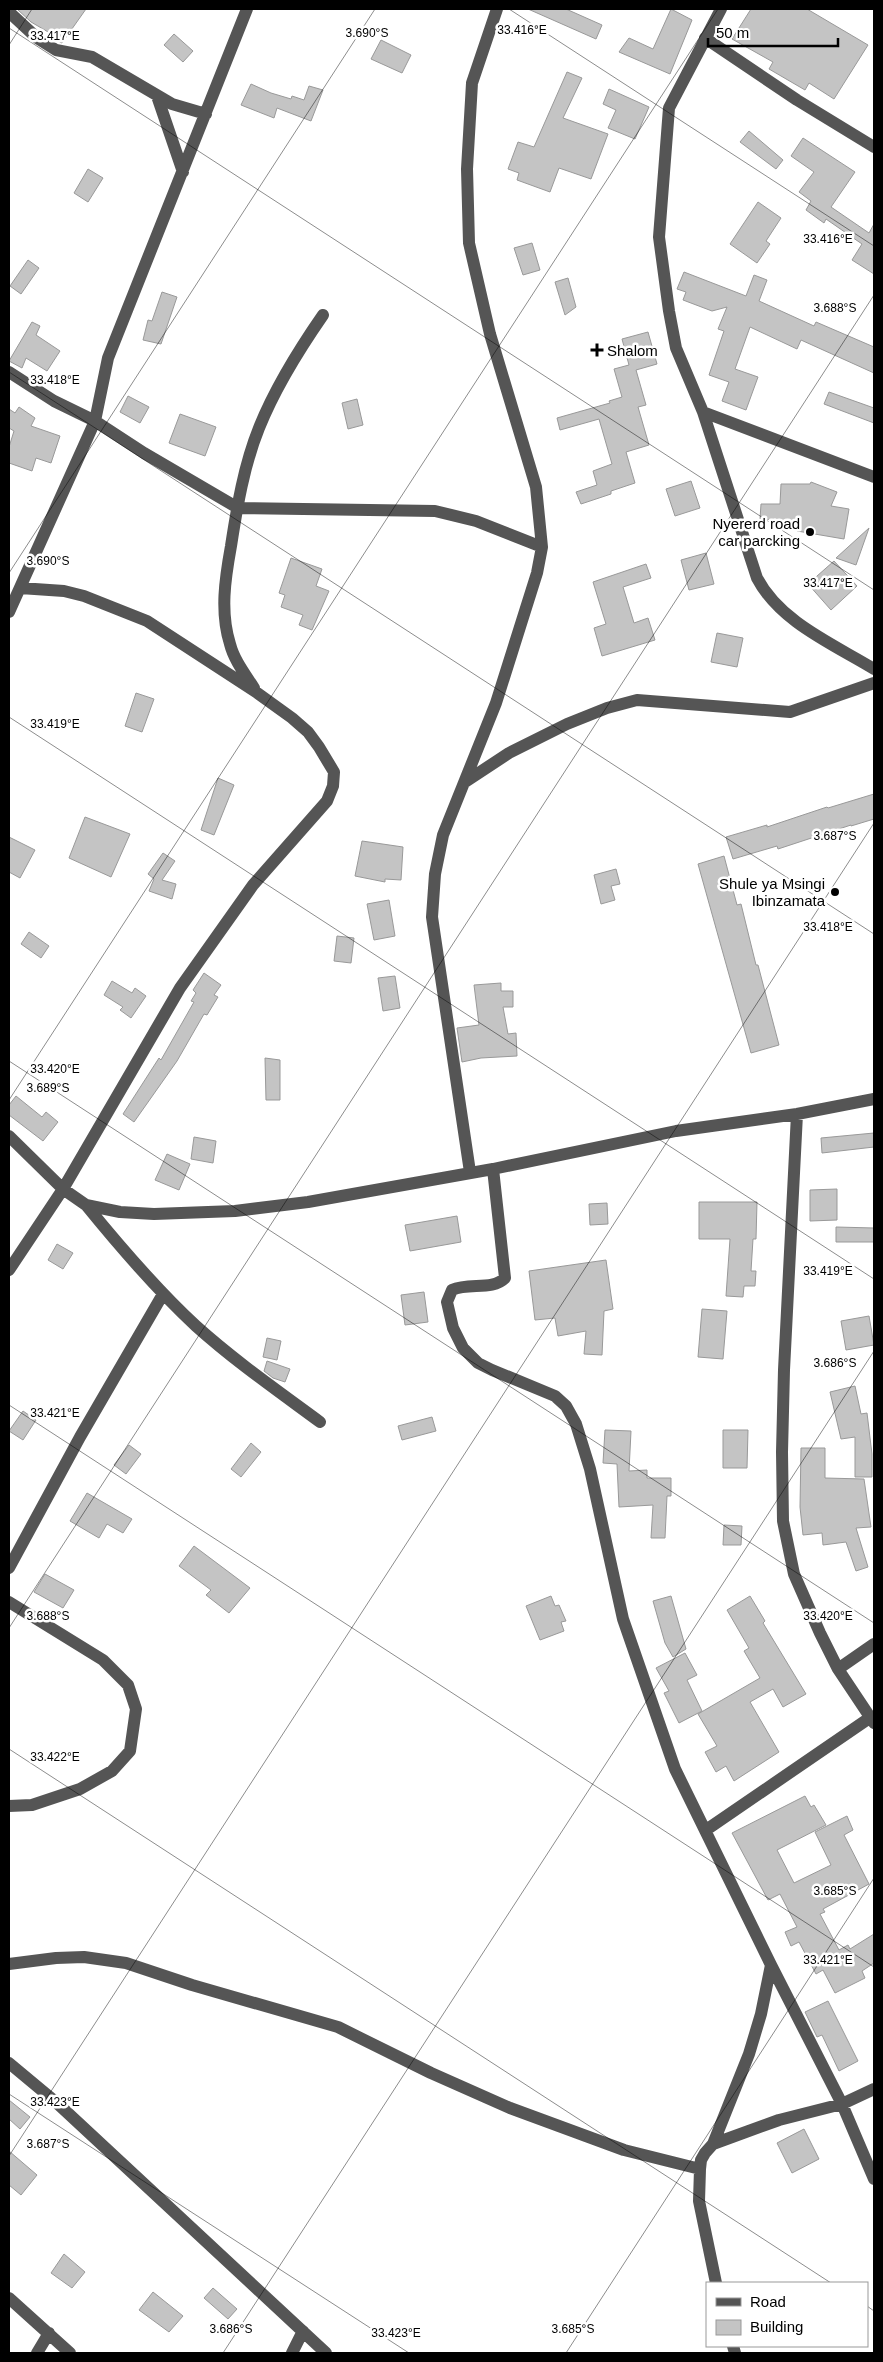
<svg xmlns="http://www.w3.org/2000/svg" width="883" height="2362" viewBox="0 0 883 2362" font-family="Arial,sans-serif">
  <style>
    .building { fill: #c4c4c4; stroke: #999 }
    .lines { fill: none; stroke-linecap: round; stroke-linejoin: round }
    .minor { stroke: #555; stroke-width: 12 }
    .ticks { fill: none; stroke: #000; stroke-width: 1; stroke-opacity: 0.45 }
    .poi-dot { fill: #000; stroke: #fff; stroke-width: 2 }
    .labels { text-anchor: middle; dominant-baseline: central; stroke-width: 5; stroke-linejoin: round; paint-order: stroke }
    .poi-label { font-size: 15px; fill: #000; stroke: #fff; text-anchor: end }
    .ticks-label { font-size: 12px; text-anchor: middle; fill: #000; stroke: #fff; stroke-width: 5; stroke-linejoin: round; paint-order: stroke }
  </style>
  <rect width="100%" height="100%" fill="#fff"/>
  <!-- building -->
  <path class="building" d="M 17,9 L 86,9 L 62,43 L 58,41 L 55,36 L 31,22 Z
    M 528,9 L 566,9 L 602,25 L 596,39 Z
    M 671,9 L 692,20 L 670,74 L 619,52 L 629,38 L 653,49 Z
    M 751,9 L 807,9 L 868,45 L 834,99 L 809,83 L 805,90 L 769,69 L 773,62 L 732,39 Z
    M 174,34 L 193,51 L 183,62 L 164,45 Z
    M 381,40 L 411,55 L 402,73 L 371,59 Z
    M 567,72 L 582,78 L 563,118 L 608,134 L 591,179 L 559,168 L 550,192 L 517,180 L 519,173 L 508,169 L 518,142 L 534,147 Z
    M 251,84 L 271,93 L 291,99 L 292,96 L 304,100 L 309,86 L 323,90 L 311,121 L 277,108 L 274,118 L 241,105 Z
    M 609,89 L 649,107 L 635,139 L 608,128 L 616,110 L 603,104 Z
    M 749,131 L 783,160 L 776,169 L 740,142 Z
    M 803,138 L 855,172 L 831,207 L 869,233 L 874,224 L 874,274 L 852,260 L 862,244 L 826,219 L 824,223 L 806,210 L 811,201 L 799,192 L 814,172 L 791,156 Z
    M 88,169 L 103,178 L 88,202 L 74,193 Z
    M 758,202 L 781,218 L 766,241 L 770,244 L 757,263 L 730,244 Z
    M 532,243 L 540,270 L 523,275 L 514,248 Z
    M 28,260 L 39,268 L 21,294 L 10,286 Z
    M 684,272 L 746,296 L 754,275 L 767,280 L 759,301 L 814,326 L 816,322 L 874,347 L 874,373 L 801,340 L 797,349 L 750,327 L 735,369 L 758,377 L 746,410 L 722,401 L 729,382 L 709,375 L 724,331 L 718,329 L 727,307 L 712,311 L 683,300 L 686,292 L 677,289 Z
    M 568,278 L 576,307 L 565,315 L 555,282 Z
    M 162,292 L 177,297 L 161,344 L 143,340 L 148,320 L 152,321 Z
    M 32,322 L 40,326 L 36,335 L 60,351 L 47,371 L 26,358 L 22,368 L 9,361 Z
    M 648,332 L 657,364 L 636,370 L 646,405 L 638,407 L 649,445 L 626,452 L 635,483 L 611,491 L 611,494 L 581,504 L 576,492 L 597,485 L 593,471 L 612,464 L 599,419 L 560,430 L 557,418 L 610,403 L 609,401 L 622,397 L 614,369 L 629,365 L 622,339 Z
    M 829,392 L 874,408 L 874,423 L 824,404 Z
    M 128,396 L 149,407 L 140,423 L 120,412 Z
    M 357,399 L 363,425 L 348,429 L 342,403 Z
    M 19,407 L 35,418 L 31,426 L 60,436 L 51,463 L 36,458 L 32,471 L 9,463 L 9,447 L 14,431 L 9,428 L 9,409 L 15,413 Z
    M 180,414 L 216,427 L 205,456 L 169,443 Z
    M 691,481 L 700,508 L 675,516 L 666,489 Z
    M 811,482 L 837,492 L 831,506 L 849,509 L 844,539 L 797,531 L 799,521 L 760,519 L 761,504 L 780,504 L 781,484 L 810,484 Z
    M 869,528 L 856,565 L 836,558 Z
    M 706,553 L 714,584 L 689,590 L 681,560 Z
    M 291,558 L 322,569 L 316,586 L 329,591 L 312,630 L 299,625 L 303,615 L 281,607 L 285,595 L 279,593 Z
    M 834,561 L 857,586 L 831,610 L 808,584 Z
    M 646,564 L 651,578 L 623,587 L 634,623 L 648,618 L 655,640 L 602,656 L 594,628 L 606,624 L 593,582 Z
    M 717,633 L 743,638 L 737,667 L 711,662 Z
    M 136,693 L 154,699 L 142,732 L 125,726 Z
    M 218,778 L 234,785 L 214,835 L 201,830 Z
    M 874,794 L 874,819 L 851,826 L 851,825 L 778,849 L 777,846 L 733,859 L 726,837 L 767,825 L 767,827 L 827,807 L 828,808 Z
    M 85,817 L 130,834 L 111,877 L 69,858 Z
    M 9,837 L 35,850 L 20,878 L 9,872 Z
    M 362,841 L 403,847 L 401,880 L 385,879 L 385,882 L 355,876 Z
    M 163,853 L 175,861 L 162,880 L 176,884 L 172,899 L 149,891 L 154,879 L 148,874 Z
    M 724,856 L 737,905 L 741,904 L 756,965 L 758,965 L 779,1045 L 751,1053 L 698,864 Z
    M 616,869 L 620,884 L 611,886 L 615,900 L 601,904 L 594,875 Z
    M 389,900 L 395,936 L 374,940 L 367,904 Z
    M 29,932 L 49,946 L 41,958 L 21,944 Z
    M 337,936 L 354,938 L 351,963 L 334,961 Z
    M 204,973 L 221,985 L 214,995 L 218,997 L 207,1015 L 204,1014 L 177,1061 L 134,1122 L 123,1114 L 159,1058 L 161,1060 L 194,1002 L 191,1001 L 196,993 L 193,990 Z
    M 395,976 L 400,1008 L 383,1011 L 378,978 Z
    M 112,981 L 132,993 L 135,988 L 146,996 L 131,1018 L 120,1010 L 123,1007 L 104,995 Z
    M 501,983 L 501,991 L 513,991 L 513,1007 L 503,1007 L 508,1034 L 516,1033 L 517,1056 L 481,1058 L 462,1062 L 457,1028 L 479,1025 L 474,985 Z
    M 265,1058 L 280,1060 L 280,1100 L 266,1100 Z
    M 16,1096 L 42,1117 L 46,1112 L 58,1122 L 43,1141 L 9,1115 L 9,1105 Z
    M 874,1133 L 874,1147 L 822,1153 L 821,1138 Z
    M 194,1137 L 216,1141 L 213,1163 L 191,1159 Z
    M 167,1154 L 190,1164 L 179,1190 L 155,1180 Z
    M 837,1189 L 837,1220 L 810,1221 L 810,1190 Z
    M 699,1202 L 757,1202 L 756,1239 L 753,1239 L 751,1271 L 756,1271 L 755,1286 L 744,1286 L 743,1297 L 726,1296 L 730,1239 L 699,1239 Z
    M 607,1203 L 608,1224 L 590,1225 L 589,1204 Z
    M 457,1216 L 461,1242 L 410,1251 L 405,1225 Z
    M 836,1227 L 874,1228 L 874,1242 L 836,1242 Z
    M 57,1244 L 73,1253 L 63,1269 L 48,1260 Z
    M 606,1260 L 613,1309 L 604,1311 L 602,1355 L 584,1354 L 586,1331 L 558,1336 L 555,1318 L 535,1320 L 529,1271 Z
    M 424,1292 L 428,1322 L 405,1325 L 401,1295 Z
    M 702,1309 L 727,1311 L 723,1359 L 698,1357 Z
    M 869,1316 L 874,1345 L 846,1350 L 841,1321 Z
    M 267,1338 L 281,1341 L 277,1360 L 263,1357 Z
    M 267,1361 L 290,1369 L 285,1382 L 273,1378 L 264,1371 Z
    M 855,1386 L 861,1414 L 867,1413 L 872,1454 L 872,1477 L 855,1477 L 855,1437 L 841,1439 L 830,1392 Z
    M 23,1411 L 36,1420 L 23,1440 L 9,1431 Z
    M 432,1417 L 436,1431 L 402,1440 L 398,1426 Z
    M 605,1430 L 631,1431 L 629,1471 L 647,1470 L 647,1478 L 671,1478 L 671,1496 L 667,1496 L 665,1538 L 651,1538 L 653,1505 L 619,1507 L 617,1464 L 603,1463 Z
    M 723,1430 L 748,1430 L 747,1468 L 723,1468 Z
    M 251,1443 L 261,1452 L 241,1477 L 231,1469 Z
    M 129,1445 L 141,1454 L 126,1474 L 114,1465 Z
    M 801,1448 L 825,1448 L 825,1478 L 864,1479 L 871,1527 L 856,1528 L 868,1567 L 856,1571 L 846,1542 L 823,1545 L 822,1533 L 803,1535 L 800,1507 Z
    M 87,1493 L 132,1519 L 123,1533 L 107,1524 L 99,1538 L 70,1521 Z
    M 724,1525 L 742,1526 L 741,1545 L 723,1545 Z
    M 194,1546 L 250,1588 L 229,1613 L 206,1595 L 211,1590 L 179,1566 Z
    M 45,1574 L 74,1590 L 63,1608 L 34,1592 Z
    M 551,1596 L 555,1606 L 559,1605 L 566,1621 L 561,1622 L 564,1631 L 540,1640 L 526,1606 Z
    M 671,1596 L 686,1649 L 673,1657 L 665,1643 L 653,1601 Z
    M 750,1596 L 765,1621 L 763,1623 L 806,1694 L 783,1707 L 773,1689 L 750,1702 L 779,1752 L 734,1781 L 726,1766 L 716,1772 L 705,1752 L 717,1746 L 698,1714 L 760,1678 L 744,1651 L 749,1648 L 727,1610 Z
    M 685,1653 L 697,1675 L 687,1680 L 702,1711 L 679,1723 L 664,1693 L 669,1691 L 656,1668 Z
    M 805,1796 L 811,1807 L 814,1805 L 826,1825 L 777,1850 L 794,1883 L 831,1865 L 815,1832 L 847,1816 L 853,1830 L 844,1835 L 869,1884 L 823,1909 L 825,1912 L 820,1914 L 839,1950 L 848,1945 L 850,1949 L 874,1934 L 874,1963 L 862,1971 L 865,1978 L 835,1993 L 823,1970 L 816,1974 L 799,1942 L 791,1946 L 785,1932 L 797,1927 L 780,1894 L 768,1900 L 732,1833 Z
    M 828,2001 L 858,2061 L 839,2071 L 822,2035 L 817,2037 L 805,2012 Z
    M 9,2100 L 30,2117 L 20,2129 L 9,2119 Z
    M 804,2129 L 819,2159 L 792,2173 L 777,2143 Z
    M 9,2151 L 37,2175 L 21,2195 L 9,2185 Z
    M 64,2254 L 85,2272 L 72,2288 L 51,2273 Z
    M 213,2288 L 237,2309 L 228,2319 L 204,2298 Z
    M 153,2292 L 183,2316 L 169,2332 L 139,2310 Z"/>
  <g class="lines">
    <!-- minor -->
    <path class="minor" d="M 721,9 L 669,108 L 659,237 L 669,311 L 676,348 L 703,412 L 757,578 C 780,622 833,644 874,669
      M 9,12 L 37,38 L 56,50 L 92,57 L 172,104 L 206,114
      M 705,38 L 797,100 L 874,147
      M 157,96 L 183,172
      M 9,372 L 54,401 L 95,421 L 144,453 L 238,508 L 435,511 L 476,521 L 542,547
      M 703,412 L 874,477
      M 9,612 L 95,421 L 108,358 L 247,9
      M 254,688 C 245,674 234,660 230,644 C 220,612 225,579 231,546 C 237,507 244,465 259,428 C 275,388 298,351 323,315
      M 465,782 L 509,753 L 567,724 L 607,708 L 637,700 L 790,712 L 874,683
      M 797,1114 L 784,1370 L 782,1452 L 783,1521 L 794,1574 L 820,1633 L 838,1669 L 874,1723
      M 9,1136 L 63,1189 L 86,1205 L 120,1212 L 154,1214 L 235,1211 L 308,1202 L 493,1169 L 676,1131 L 797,1114 L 874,1099
      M 493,1169 L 505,1278 C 492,1291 469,1282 452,1290 L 447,1302 L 453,1328 L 463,1348 L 478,1363 L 492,1370 L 555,1396 L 566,1406 L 576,1424 L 590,1469 L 623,1619 L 675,1769 L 771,1965 L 842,2104 L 874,2179
      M 470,1172 L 432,917 L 435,874 L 443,835 L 496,703 L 537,573 L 542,547 L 536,487 L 490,334 L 469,243 L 467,169 L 472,83 L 497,9
      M 86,1205 C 121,1248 156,1289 196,1326 C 235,1361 278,1391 320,1422
      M 9,1270 L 63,1189 L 180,988 L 253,885 L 327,801 L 333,786 L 334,772 L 319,747 L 308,732 L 292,718 L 256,692 L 147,621 L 84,596 L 64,591 L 20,588
      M 9,1568 L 80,1437 L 163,1294
      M 9,1602 L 103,1660 L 128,1685 L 136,1709 L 130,1751 L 112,1771 L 80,1789 L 32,1805 L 9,1806
      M 838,1669 L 874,1644
      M 706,1830 L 871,1717
      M 9,1964 L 56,1958 L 84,1957 L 126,1963 L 192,1985 L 338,2027 L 431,2073 L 510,2108 L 624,2150 L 700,2169
      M 9,2063 L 57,2103 L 326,2353
      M 713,2144 L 749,2054 L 761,2014 L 771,1965
      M 716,2283 L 699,2201 L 700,2169 L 701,2160 L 705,2153 L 713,2144 L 779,2120 L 842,2104 L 874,2089
      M 9,2298 L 70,2353
      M 733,2346 L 735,2353
      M 37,2353 L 49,2333
      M 292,2353 L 303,2331"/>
  </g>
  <!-- ticks -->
  <path class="ticks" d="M 509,9 L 874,246M 9,28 L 874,590M 9,45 L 32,9M 9,372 L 874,934M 9,573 L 375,9M 9,717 L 874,1279M 9,1061 L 874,1623M 9,1100 L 718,9M 9,1405 L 874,1967M 9,1628 L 874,295M 9,1749 L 831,2283M 9,2094 L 409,2353M 9,2156 L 874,823M 867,2306 L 874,2311M 223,2353 L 874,1351M 566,2353 L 874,1878"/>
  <!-- markers -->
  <g class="poi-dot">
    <path d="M594.5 342.5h5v5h5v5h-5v5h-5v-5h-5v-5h5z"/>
    <circle cx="810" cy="532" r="5"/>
    <circle cx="835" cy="892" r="5"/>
  </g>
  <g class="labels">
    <!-- poi labels -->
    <g class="poi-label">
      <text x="607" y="350" text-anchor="start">Shalom</text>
      <text x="800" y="523">Nyererd road<tspan x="800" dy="17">car parcking</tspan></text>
      <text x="825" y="883">Shule ya Msingi<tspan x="825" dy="17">Ibinzamata</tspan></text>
    </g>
  </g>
  <g class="ticks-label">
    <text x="522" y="34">33.416°E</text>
    <text x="367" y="37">3.690°S</text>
    <text x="55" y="40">33.417°E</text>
    <text x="828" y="243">33.416°E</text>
    <text x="835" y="312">3.688°S</text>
    <text x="55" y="384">33.418°E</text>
    <text x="48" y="565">3.690°S</text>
    <text x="828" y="587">33.417°E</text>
    <text x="55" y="728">33.419°E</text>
    <text x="835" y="840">3.687°S</text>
    <text x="828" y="931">33.418°E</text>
    <text x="55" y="1073">33.420°E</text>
    <text x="48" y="1092">3.689°S</text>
    <text x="828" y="1275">33.419°E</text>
    <text x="835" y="1367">3.686°S</text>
    <text x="55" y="1417">33.421°E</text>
    <text x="828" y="1620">33.420°E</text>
    <text x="48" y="1620">3.688°S</text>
    <text x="55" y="1761">33.422°E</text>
    <text x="835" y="1895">3.685°S</text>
    <text x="828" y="1964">33.421°E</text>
    <text x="55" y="2106">33.423°E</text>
    <text x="48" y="2148">3.687°S</text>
    <text x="231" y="2333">3.686°S</text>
    <text x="573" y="2333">3.685°S</text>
    <text x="396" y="2337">33.423°E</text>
  </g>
  <!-- border -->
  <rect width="883" height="2362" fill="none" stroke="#000000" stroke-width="20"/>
  <!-- legend -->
  <rect x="706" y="2282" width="162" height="65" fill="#ffffff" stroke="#999999"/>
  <rect x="716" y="2298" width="25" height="8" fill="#555555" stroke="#999999"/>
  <text x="750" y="2307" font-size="15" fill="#000000">Road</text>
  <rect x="716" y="2320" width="25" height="15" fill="#c4c4c4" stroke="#999999"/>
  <text x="750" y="2332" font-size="15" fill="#000000">Building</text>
  <!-- scale -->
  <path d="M708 38v8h130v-8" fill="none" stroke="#000000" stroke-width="2.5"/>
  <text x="716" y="38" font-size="15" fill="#000000" stroke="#ffffff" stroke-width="4" paint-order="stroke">50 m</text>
</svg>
